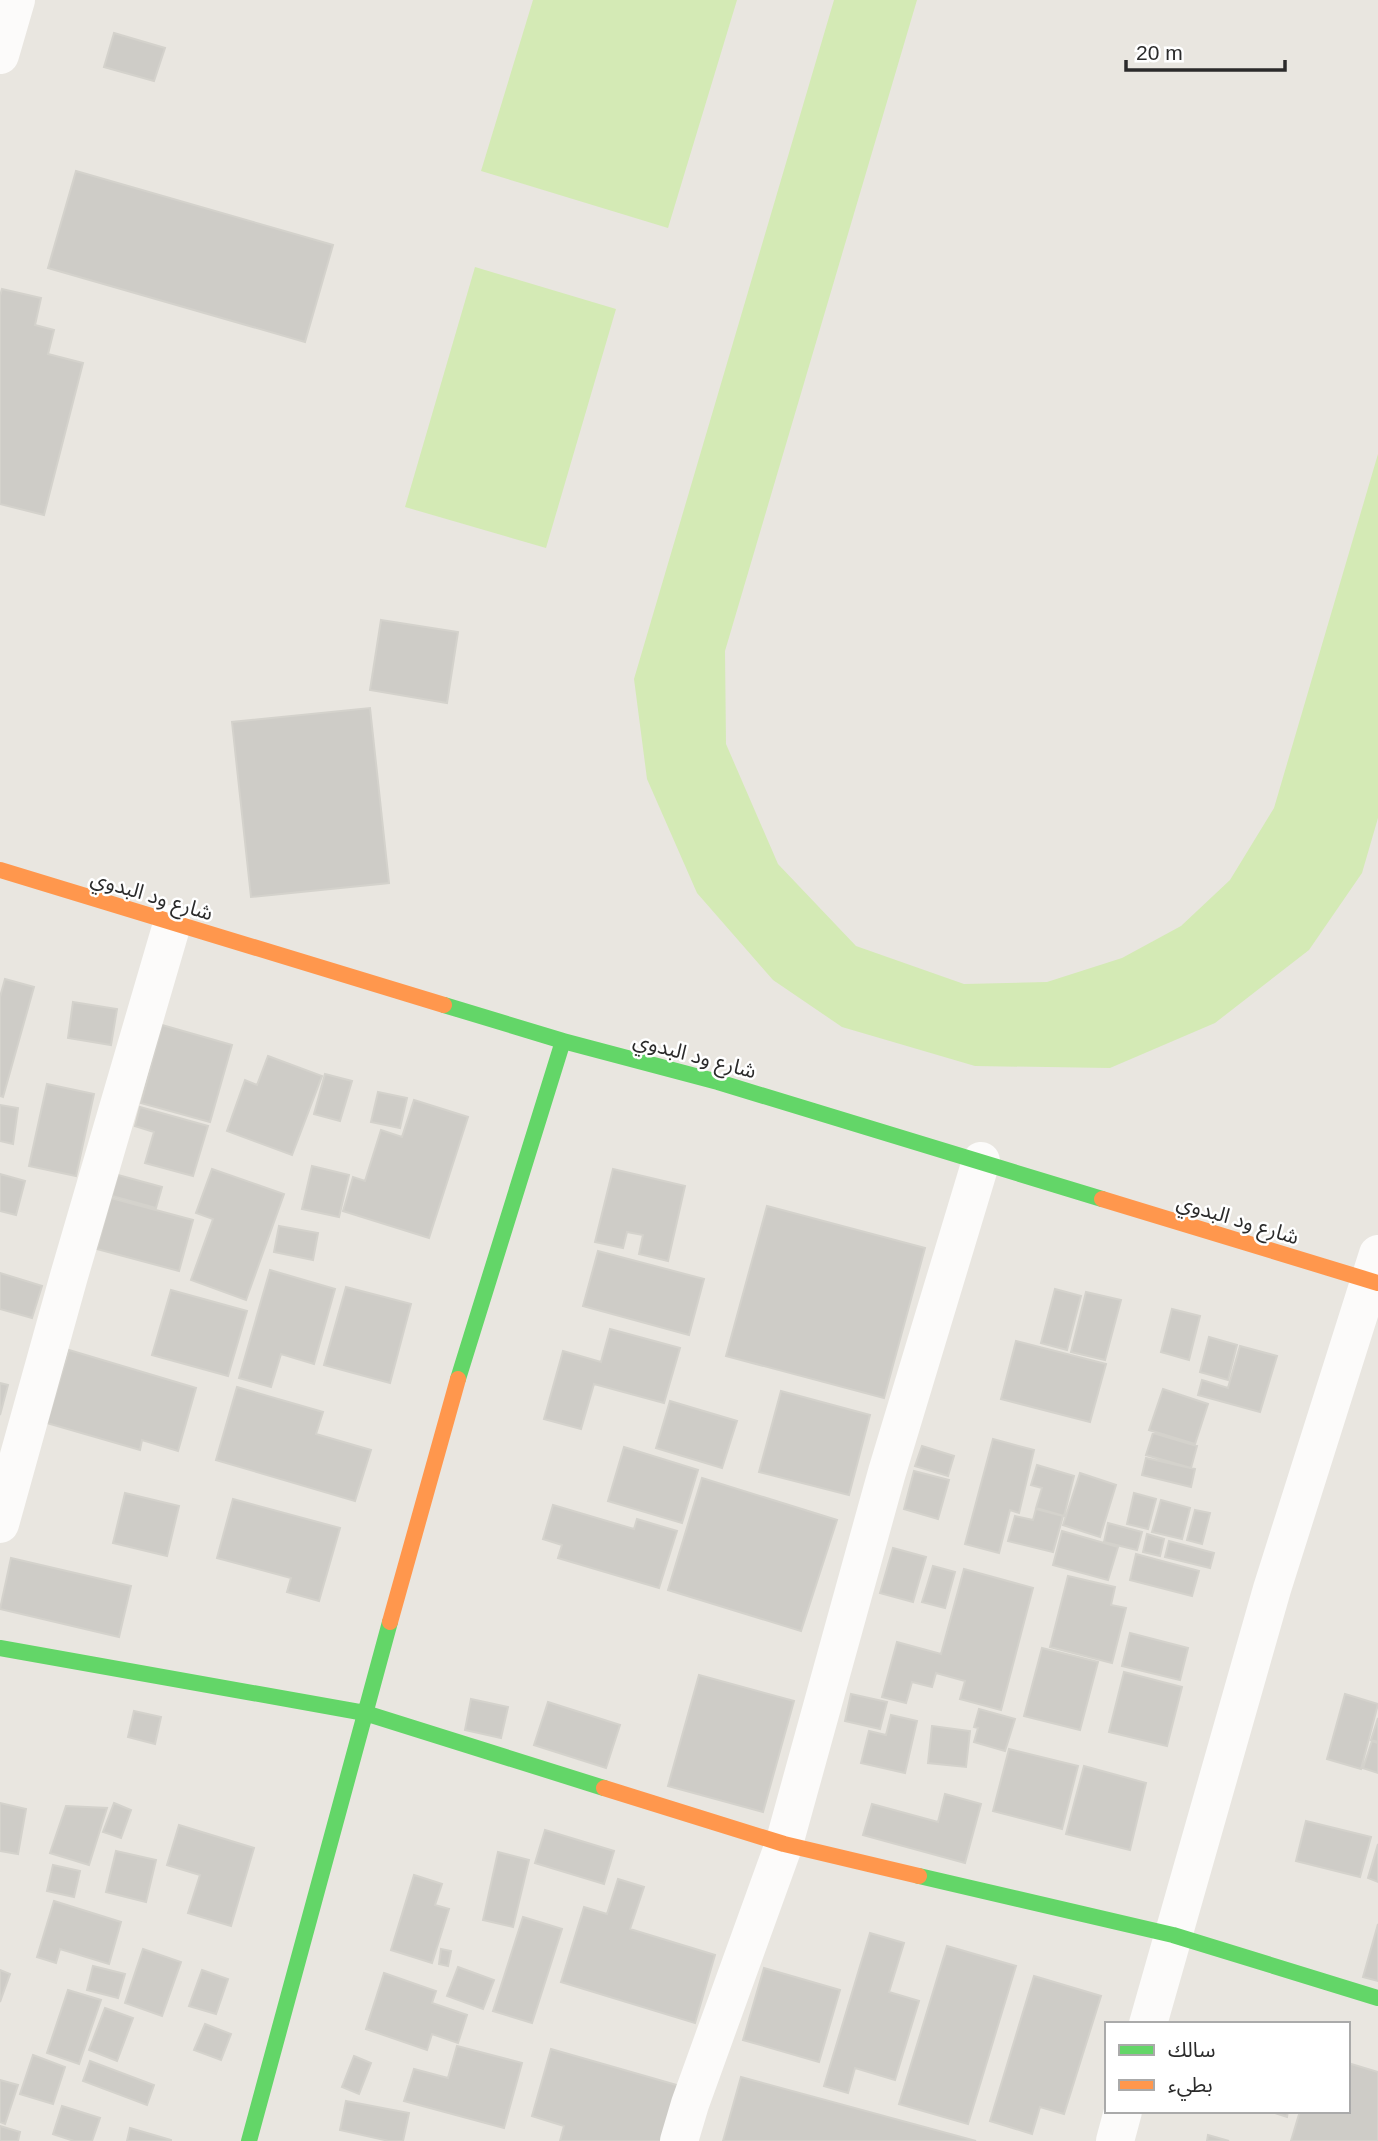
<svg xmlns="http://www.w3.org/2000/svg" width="1378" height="2141" viewBox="0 0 1378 2141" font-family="Arial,'Noto Sans Arabic',sans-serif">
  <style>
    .pitch { fill: #d4eab5 }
    .building { fill: #ceccc7; stroke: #d4d2cc; stroke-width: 2 }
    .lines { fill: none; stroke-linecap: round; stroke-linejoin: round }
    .street { stroke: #fcfbfa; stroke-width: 38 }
    .fast { stroke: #63d668; stroke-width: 16 }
    .slow { stroke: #ff974d; stroke-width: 16 }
    .labels { text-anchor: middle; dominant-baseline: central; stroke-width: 5; stroke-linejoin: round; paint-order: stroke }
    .street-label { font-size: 21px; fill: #2b2b2b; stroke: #fff }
  </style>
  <rect width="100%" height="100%" fill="#e9e6e0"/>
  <!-- pitch -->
  <path class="pitch" d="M 533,0 L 737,0 L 668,228 L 481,171 Z
    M 834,0 L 917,0 L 725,651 L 726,744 L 778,864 L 856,946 L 964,984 L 1047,982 L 1122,958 L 1181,926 L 1230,880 L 1274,808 L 1378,454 L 1378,818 L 1362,873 L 1309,950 L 1215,1023 L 1110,1068 L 975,1066 L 842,1027 L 773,980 L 697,893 L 647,779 L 634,679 Z
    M 475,267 L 616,309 L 546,548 L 405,507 Z"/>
  <!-- building -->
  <path class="building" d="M 114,33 L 165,48 L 154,81 L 104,67 Z
    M 76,171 L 333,245 L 305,342 L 48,268 Z
    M 2,289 L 41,298 L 35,325 L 54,330 L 48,354 L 83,363 L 44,515 L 0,504 L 0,296 Z
    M 381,620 L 458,632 L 447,703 L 370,690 Z
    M 370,708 L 389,883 L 251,897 L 232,722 Z
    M 5,979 L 34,987 L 3,1097 L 0,1096 L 0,997 Z
    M 73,1002 L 117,1009 L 111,1045 L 68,1038 Z
    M 162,1025 L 232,1045 L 210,1122 L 141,1103 Z
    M 268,1056 L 322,1076 L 292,1155 L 227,1131 L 245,1080 L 257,1085 Z
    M 325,1074 L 352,1081 L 340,1121 L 314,1114 Z
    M 47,1084 L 94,1094 L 76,1176 L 29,1166 Z
    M 378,1092 L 407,1098 L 400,1128 L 371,1122 Z
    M 414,1100 L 468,1117 L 429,1238 L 343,1211 L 353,1177 L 365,1181 L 381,1130 L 402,1137 Z
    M 0,1105 L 18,1108 L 13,1144 L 0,1141 Z
    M 140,1107 L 208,1126 L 193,1176 L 145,1163 L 154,1132 L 135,1126 Z
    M 312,1166 L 349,1175 L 339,1217 L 302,1209 Z
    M 212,1169 L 284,1194 L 246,1300 L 191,1280 L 213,1219 L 196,1213 Z
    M 613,1169 L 685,1186 L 668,1261 L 639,1254 L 643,1235 L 627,1232 L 623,1248 L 595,1242 Z
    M 0,1174 L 25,1181 L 16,1215 L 0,1211 Z
    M 118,1175 L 162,1187 L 156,1208 L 112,1196 Z
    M 111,1198 L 193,1220 L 179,1271 L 97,1249 Z
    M 767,1206 L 925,1248 L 884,1398 L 726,1356 Z
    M 279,1226 L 318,1233 L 313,1260 L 274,1252 Z
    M 598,1251 L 704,1279 L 689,1335 L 583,1306 Z
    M 270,1270 L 335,1289 L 314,1364 L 281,1354 L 271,1387 L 239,1378 Z
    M 0,1273 L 42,1286 L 32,1318 L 0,1309 Z
    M 346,1287 L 411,1304 L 390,1383 L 324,1365 Z
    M 1055,1289 L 1081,1296 L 1067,1350 L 1041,1343 Z
    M 171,1290 L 247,1311 L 228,1376 L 152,1355 Z
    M 1086,1292 L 1121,1300 L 1105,1360 L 1071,1352 Z
    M 1172,1309 L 1200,1316 L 1189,1360 L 1161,1352 Z
    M 610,1329 L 680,1348 L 664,1403 L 594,1384 L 581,1429 L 544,1419 L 563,1351 L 601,1362 Z
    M 1209,1337 L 1237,1345 L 1228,1380 L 1200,1372 Z
    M 1016,1341 L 1106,1364 L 1090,1422 L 1001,1399 Z
    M 1240,1346 L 1277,1356 L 1260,1412 L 1198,1395 L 1202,1380 L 1228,1388 Z
    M 69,1350 L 196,1388 L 178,1451 L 142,1440 L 140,1450 L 47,1423 Z
    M 0,1383 L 8,1385 L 0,1415 Z
    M 237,1387 L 323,1412 L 316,1434 L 371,1450 L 355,1501 L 216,1460 Z
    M 1163,1389 L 1208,1404 L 1195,1444 L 1149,1430 Z
    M 781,1391 L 870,1415 L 849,1495 L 759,1472 Z
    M 670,1401 L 737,1421 L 722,1468 L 656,1448 Z
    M 1153,1433 L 1197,1446 L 1191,1468 L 1146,1455 Z
    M 993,1439 L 1034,1450 L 1019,1513 L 1010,1510 L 999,1553 L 965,1544 Z
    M 922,1446 L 954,1456 L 948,1476 L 915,1466 Z
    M 624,1447 L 698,1470 L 682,1523 L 608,1501 Z
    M 1146,1458 L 1195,1469 L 1191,1487 L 1142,1475 Z
    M 1037,1465 L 1074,1476 L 1064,1516 L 1036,1508 L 1042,1488 L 1031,1485 Z
    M 914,1471 L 949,1480 L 938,1519 L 904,1509 Z
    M 1080,1473 L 1116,1485 L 1100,1537 L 1063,1525 Z
    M 702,1478 L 837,1520 L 801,1631 L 668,1590 Z
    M 125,1493 L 179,1506 L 167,1556 L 113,1543 Z
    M 1134,1493 L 1156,1499 L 1148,1529 L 1127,1524 Z
    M 233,1499 L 340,1528 L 319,1601 L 287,1592 L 291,1578 L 217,1558 Z
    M 1161,1500 L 1190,1508 L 1182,1539 L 1152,1532 Z
    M 553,1505 L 634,1529 L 637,1519 L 677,1531 L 659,1588 L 558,1558 L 562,1545 L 543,1539 Z
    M 1036,1509 L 1063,1516 L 1053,1552 L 1008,1541 L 1015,1516 L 1033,1520 Z
    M 1195,1510 L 1210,1513 L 1202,1544 L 1187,1540 Z
    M 1108,1523 L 1142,1532 L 1137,1550 L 1104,1542 Z
    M 1062,1531 L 1118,1547 L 1108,1580 L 1053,1565 Z
    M 1147,1534 L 1164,1539 L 1160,1556 L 1143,1552 Z
    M 1169,1541 L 1214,1553 L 1210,1568 L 1165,1557 Z
    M 893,1548 L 926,1557 L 913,1602 L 880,1593 Z
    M 1136,1554 L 1199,1571 L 1192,1596 L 1130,1580 Z
    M 11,1558 L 131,1586 L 119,1637 L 0,1609 Z
    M 933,1566 L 955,1572 L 945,1608 L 922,1602 Z
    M 964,1569 L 1033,1588 L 1001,1710 L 960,1699 L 965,1681 L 936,1673 L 932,1687 L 912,1682 L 906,1703 L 882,1697 L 897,1642 L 941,1654 Z
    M 1068,1576 L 1115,1587 L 1111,1605 L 1126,1608 L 1112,1663 L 1050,1647 Z
    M 1130,1633 L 1188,1648 L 1180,1680 L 1122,1666 Z
    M 1042,1648 L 1098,1662 L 1080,1730 L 1024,1716 Z
    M 1124,1672 L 1182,1687 L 1167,1746 L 1109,1732 Z
    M 699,1675 L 794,1701 L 763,1812 L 668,1786 Z
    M 851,1694 L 887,1702 L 880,1729 L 845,1721 Z
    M 1345,1694 L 1378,1704 L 1361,1769 L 1327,1759 Z
    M 471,1699 L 508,1707 L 501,1738 L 465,1730 Z
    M 548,1702 L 620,1725 L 606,1768 L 534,1745 Z
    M 979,1709 L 1015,1719 L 1005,1751 L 974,1742 L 978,1728 L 974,1727 Z
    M 134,1711 L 161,1717 L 155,1744 L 128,1737 Z
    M 891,1715 L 917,1721 L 905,1773 L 861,1763 L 869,1731 L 886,1735 Z
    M 1378,1718 L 1378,1742 L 1371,1740 Z
    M 932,1726 L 970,1731 L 966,1767 L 928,1763 Z
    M 1372,1741 L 1378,1743 L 1378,1773 L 1363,1768 Z
    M 1009,1749 L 1078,1766 L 1062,1829 L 993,1811 Z
    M 1084,1766 L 1146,1783 L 1130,1850 L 1066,1834 Z
    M 945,1794 L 981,1804 L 965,1863 L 863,1835 L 872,1804 L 938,1822 Z
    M 0,1803 L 26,1809 L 18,1854 L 0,1851 Z
    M 114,1803 L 131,1810 L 121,1838 L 103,1832 Z
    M 66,1806 L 107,1808 L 89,1865 L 50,1853 Z
    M 1306,1821 L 1371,1837 L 1360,1877 L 1296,1861 Z
    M 179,1825 L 254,1848 L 231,1926 L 188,1913 L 200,1875 L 167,1865 Z
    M 545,1830 L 614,1851 L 604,1884 L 535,1863 Z
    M 1378,1844 L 1378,1882 L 1368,1878 Z
    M 116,1851 L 156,1860 L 146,1902 L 106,1892 Z
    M 498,1852 L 529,1860 L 513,1927 L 483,1920 Z
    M 53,1865 L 80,1871 L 74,1897 L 47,1891 Z
    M 414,1875 L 442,1884 L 435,1905 L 449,1909 L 432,1963 L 391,1950 Z
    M 618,1879 L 644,1887 L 630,1929 L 715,1955 L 695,2023 L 561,1982 L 584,1907 L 607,1914 Z
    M 54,1901 L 121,1922 L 109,1964 L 60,1949 L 56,1963 L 37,1957 Z
    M 523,1917 L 562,1929 L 532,2023 L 493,2011 Z
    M 1378,1924 L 1378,1981 L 1363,1977 Z
    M 870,1933 L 904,1943 L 889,1992 L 919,2001 L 895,2080 L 855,2068 L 848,2093 L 824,2086 Z
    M 947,1946 L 1016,1966 L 968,2124 L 899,2104 Z
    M 143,1949 L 181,1962 L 162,2016 L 125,2003 Z
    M 441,1949 L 451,1951 L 448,1966 L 439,1964 Z
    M 93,1966 L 125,1974 L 118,1998 L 87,1990 Z
    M 458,1967 L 494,1980 L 483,2009 L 447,1996 Z
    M 764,1968 L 840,1990 L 819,2062 L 743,2040 Z
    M 0,1970 L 10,1974 L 0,2002 Z
    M 202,1970 L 228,1979 L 216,2014 L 189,2006 Z
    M 384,1973 L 436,1991 L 432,2003 L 467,2015 L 458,2043 L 432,2034 L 427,2050 L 366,2029 Z
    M 1034,1976 L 1101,1996 L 1064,2114 L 1040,2107 L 1032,2134 L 990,2121 Z
    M 68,1990 L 101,2000 L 79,2064 L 47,2053 Z
    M 105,2008 L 133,2018 L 117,2061 L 89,2050 Z
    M 205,2024 L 231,2034 L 221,2060 L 194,2050 Z
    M 457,2046 L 522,2063 L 504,2128 L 404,2101 L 414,2069 L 448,2078 Z
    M 551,2049 L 680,2086 L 665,2141 L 560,2141 L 564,2126 L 532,2116 Z
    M 33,2055 L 65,2067 L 53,2104 L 20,2094 Z
    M 354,2056 L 371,2063 L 359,2094 L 342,2087 Z
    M 90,2061 L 154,2085 L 147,2105 L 83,2081 Z
    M 1348,2063 L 1378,2072 L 1378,2141 L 1291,2141 L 1300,2111 L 1348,2111 Z
    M 741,2077 L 976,2141 L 723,2141 Z
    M 0,2080 L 18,2085 L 5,2124 L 0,2122 Z
    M 346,2101 L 409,2113 L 403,2141 L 389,2141 L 340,2130 Z
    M 62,2106 L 100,2118 L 92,2141 L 74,2141 L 53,2134 Z
    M 1269,2111 L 1288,2111 L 1287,2117 Z
    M 0,2126 L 20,2132 L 18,2141 L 0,2141 Z
    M 130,2128 L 171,2140 L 171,2141 L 127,2141 Z
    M 1208,2135 L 1229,2141 L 1207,2141 Z"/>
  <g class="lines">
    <!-- street -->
    <path class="street" d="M 0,55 L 16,0
      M 0,1524 L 69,1276 L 172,924
      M 1148,2024 L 1272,1589 L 1378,1254
      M 679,2141 L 690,2104 L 784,1844 L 887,1472 L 981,1161
      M 1115,2141 L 1123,2111"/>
    <!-- fast -->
    <path class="fast" d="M 444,1005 L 563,1041 L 718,1082 L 1102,1199
      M 458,1379 L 563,1041
      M 0,1648 L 365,1713 L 604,1788
      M 919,1876 L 1173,1935 L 1378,1998
      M 249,2141 L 390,1622"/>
    <!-- slow -->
    <path class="slow" d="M 0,870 L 444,1005
      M 1102,1199 L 1378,1283
      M 390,1622 L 458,1379
      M 604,1788 L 784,1844 L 919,1876"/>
  </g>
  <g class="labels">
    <!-- street labels -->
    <g class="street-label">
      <text transform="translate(152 895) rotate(17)">شارع ود البدوي</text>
      <text transform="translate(695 1055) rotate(15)">شارع ود البدوي</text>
      <text transform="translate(1238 1219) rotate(17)">شارع ود البدوي</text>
    </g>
  </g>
  <!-- legend -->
  <rect x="1105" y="2022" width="245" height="91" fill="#ffffff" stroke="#aaaaaa" stroke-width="2"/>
  <rect x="1119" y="2045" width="35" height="10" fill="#63d668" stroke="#aaaaaa" stroke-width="2"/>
  <text x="1168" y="2057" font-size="21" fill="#2b2b2b">سالك</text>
  <rect x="1119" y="2080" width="35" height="10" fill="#ff974d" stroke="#aaaaaa" stroke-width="2"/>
  <text x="1168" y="2092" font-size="21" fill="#2b2b2b">بطيء</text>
  <!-- scale -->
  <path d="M1126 60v10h159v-10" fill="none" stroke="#2b2b2b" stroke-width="3.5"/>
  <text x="1136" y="60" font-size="21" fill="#2b2b2b" stroke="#ffffff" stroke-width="5" paint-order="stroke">20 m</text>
</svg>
